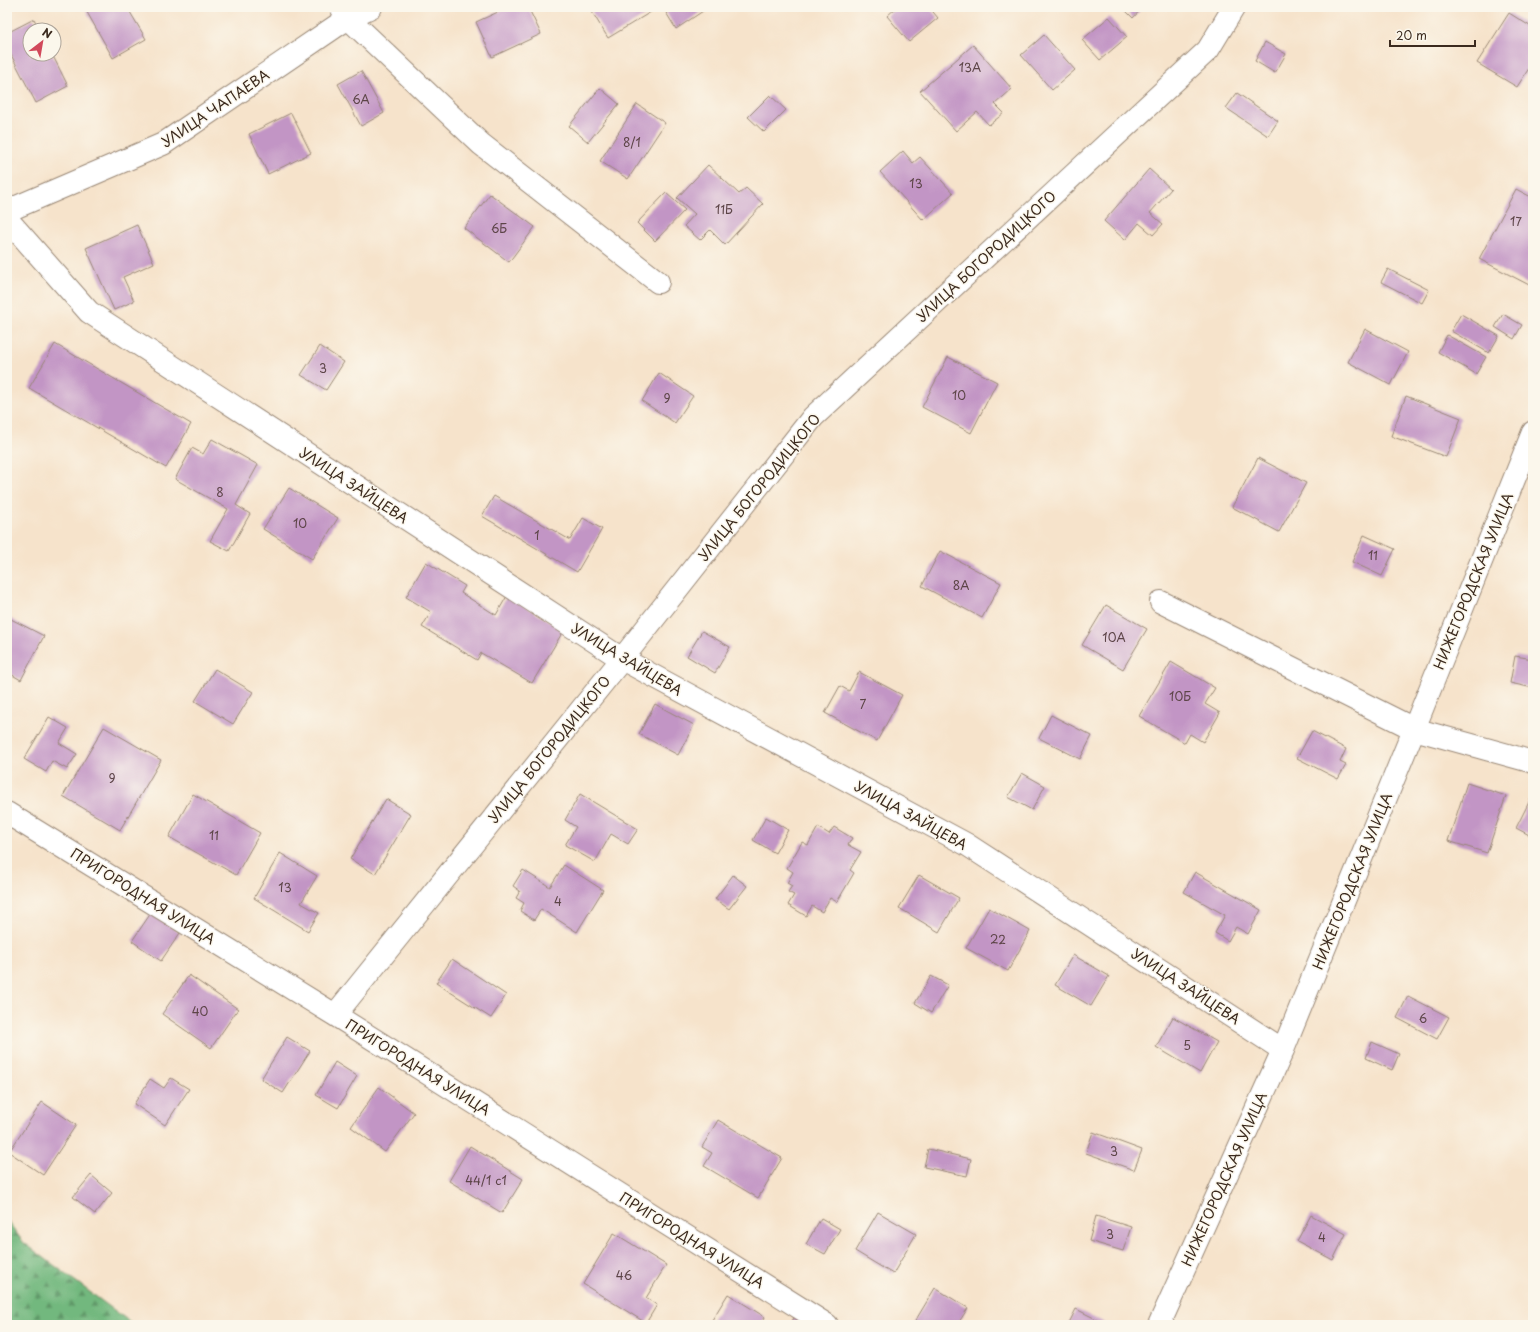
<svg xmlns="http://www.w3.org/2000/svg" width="1540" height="1332" viewBox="0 0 1540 1332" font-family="'Playpen Sans',sans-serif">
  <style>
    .forest { fill: url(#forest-firs); stroke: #56714e }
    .building { fill: #c295c5 }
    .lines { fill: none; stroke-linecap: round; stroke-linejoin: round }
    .minor-casing { stroke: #988674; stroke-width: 24 }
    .minor { stroke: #fff; stroke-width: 22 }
    .labels { text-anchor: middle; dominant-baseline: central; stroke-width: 3; stroke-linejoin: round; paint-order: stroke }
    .number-label { font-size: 12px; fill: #5d4548 }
    .street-label { font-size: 14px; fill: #3b2a1e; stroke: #fbf7ec }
  </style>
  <defs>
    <pattern id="forest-firs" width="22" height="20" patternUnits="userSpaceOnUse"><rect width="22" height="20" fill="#72b87e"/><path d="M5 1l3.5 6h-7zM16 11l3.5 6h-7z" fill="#5f9667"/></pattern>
  </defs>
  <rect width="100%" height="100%" fill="#fbf7ec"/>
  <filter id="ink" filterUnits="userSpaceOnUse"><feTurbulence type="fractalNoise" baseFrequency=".025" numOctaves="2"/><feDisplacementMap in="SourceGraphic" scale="8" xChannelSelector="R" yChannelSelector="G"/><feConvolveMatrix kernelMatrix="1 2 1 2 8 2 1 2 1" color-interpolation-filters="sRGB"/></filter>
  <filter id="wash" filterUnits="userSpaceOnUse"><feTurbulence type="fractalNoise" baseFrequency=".012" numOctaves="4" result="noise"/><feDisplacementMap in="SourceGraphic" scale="16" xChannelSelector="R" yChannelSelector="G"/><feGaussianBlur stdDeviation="0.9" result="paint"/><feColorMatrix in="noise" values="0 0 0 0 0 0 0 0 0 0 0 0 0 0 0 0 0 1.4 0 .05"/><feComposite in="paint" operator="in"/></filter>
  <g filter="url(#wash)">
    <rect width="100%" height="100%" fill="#f6e3cb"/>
    <!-- forest -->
    <path class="forest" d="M 7,1220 L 23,1242 L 134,1325 L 7,1325 Z"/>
    <g id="blocks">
      <!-- building -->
      <path class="building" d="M 84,7 L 127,7 L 146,39 L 113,58 Z
        M 509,7 L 528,7 L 541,34 L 492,57 L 476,22 Z
        M 589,7 L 659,7 L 608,38 Z
        M 671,7 L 701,7 L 703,11 L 676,29 L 665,11 Z
        M 897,7 L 929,7 L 938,18 L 909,42 L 887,16 Z
        M 1122,7 L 1143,7 L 1133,18 Z
        M 1509,13 L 1533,28 L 1533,62 L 1517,87 L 1477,63 Z
        M 1109,17 L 1127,37 L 1100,60 L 1082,40 Z
        M 34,19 L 40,30 L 30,30 L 30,54 L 52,54 L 68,86 L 36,103 L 7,47 L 7,33 Z
        M 1044,35 L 1075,70 L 1052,90 L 1021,55 Z
        M 1265,42 L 1286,54 L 1275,73 L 1255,61 Z
        M 973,45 L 1012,89 L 995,104 L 1004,113 L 989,125 L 977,112 L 956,131 L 920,91 Z
        M 361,71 L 384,113 L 361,126 L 338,84 Z
        M 600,88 L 619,104 L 588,142 L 569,126 Z
        M 1237,93 L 1278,121 L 1268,136 L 1226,108 Z
        M 770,95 L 786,110 L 764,132 L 748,117 Z
        M 637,104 L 665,123 L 628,179 L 600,161 Z
        M 291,113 L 311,153 L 268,174 L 249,134 Z
        M 903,151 L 913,163 L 920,157 L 953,193 L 923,220 L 880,172 Z
        M 708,165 L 739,194 L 746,188 L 763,204 L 725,245 L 710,230 L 700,240 L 684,226 L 695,214 L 677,198 Z
        M 1149,169 L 1171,189 L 1150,213 L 1163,224 L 1153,235 L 1139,223 L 1125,240 L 1104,221 Z
        M 1516,189 L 1533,198 L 1533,244 L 1531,249 L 1533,250 L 1533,287 L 1479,259 Z
        M 666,193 L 685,210 L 655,241 L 637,223 Z
        M 490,194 L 535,227 L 509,262 L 464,228 Z
        M 137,225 L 154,263 L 123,277 L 134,301 L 114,310 L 86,248 Z
        M 1388,269 L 1429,290 L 1422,303 L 1381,282 Z
        M 1461,314 L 1499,336 L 1489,353 L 1451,331 Z
        M 1503,314 L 1522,325 L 1514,339 L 1495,327 Z
        M 1365,329 L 1408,352 L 1391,385 L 1348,362 Z
        M 1447,335 L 1486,357 L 1476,374 L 1438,352 Z
        M 55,344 L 191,424 L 166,468 L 29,388 Z
        M 320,346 L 344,362 L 326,390 L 301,375 Z
        M 948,357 L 997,382 L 971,433 L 922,407 Z
        M 659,373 L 693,396 L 675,423 L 642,401 Z
        M 1406,396 L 1461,418 L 1446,457 L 1391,436 Z
        M 212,439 L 258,465 L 236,505 L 250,514 L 229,551 L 210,541 L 228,509 L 175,479 L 192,448 L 203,454 Z
        M 1258,458 L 1306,483 L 1279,532 L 1232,507 Z
        M 289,488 L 338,518 L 312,559 L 263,529 Z
        M 494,496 L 570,540 L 583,518 L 602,529 L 577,572 L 482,516 Z
        M 1364,535 L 1395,549 L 1382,576 L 1352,562 Z
        M 940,551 L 1001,583 L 982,618 L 922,586 Z
        M 426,562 L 465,586 L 461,593 L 496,615 L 507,596 L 564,630 L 532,683 L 481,653 L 477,660 L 422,627 L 431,612 L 406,597 Z
        M 1106,605 L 1147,629 L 1123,669 L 1082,645 Z
        M 7,617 L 44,636 L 21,680 L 7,672 Z
        M 702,631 L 730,647 L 715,673 L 687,656 Z
        M 1515,656 L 1533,659 L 1533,688 L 1510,683 Z
        M 1171,662 L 1215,688 L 1205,704 L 1220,713 L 1203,742 L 1190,734 L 1185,743 L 1139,716 Z
        M 215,669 L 253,692 L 233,724 L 195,701 Z
        M 859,672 L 902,695 L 877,741 L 825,713 L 840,686 L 849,691 Z
        M 655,704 L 694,725 L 678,755 L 639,734 Z
        M 1051,715 L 1092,736 L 1080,759 L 1039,738 Z
        M 49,717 L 68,728 L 59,743 L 77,754 L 67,769 L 52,761 L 46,772 L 24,759 Z
        M 104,727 L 161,760 L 120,830 L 63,796 Z
        M 1312,731 L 1346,749 L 1340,762 L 1346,765 L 1338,779 L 1297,758 Z
        M 1022,773 L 1045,786 L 1032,810 L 1008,797 Z
        M 1467,783 L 1506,796 L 1487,853 L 1448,841 Z
        M 193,794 L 260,833 L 236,875 L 169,837 Z
        M 580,794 L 638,829 L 628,844 L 611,834 L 595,862 L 565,845 L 576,827 L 565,820 Z
        M 1533,794 L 1533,837 L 1516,828 Z
        M 386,799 L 411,814 L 375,874 L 350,859 Z
        M 766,817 L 788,830 L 775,853 L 753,840 Z
        M 818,827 L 829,834 L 834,827 L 852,838 L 848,845 L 861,852 L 850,870 L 854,873 L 837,902 L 830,898 L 822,912 L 812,906 L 806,916 L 788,905 L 794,895 L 788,892 L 792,886 L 787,883 L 793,872 L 787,868 L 802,842 L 808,845 Z
        M 280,853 L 317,876 L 301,903 L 319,913 L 308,931 L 254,898 Z
        M 564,865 L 603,890 L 577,932 L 541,909 L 534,920 L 520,911 L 524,903 L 516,898 L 520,891 L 513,886 L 523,870 L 550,887 Z
        M 1195,872 L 1261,910 L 1248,934 L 1236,927 L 1228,941 L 1215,933 L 1225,915 L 1184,892 Z
        M 733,875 L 747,886 L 729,909 L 715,899 Z
        M 919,875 L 959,898 L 939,932 L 899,908 Z
        M 989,908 L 1030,931 L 1008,971 L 966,948 Z
        M 151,913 L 180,933 L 161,961 L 132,941 Z
        M 1073,955 L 1109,976 L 1091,1006 L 1055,985 Z
        M 452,959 L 506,995 L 491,1018 L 436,983 Z
        M 189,975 L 238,1009 L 211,1048 L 162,1014 Z
        M 931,976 L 948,985 L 931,1013 L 915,1003 Z
        M 1408,996 L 1449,1017 L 1437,1039 L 1397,1018 Z
        M 1173,1017 L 1217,1042 L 1200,1073 L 1156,1047 Z
        M 287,1037 L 310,1051 L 283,1093 L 261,1079 Z
        M 1372,1042 L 1399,1054 L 1392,1070 L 1366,1058 Z
        M 335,1062 L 357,1076 L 338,1108 L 316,1095 Z
        M 171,1078 L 189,1089 L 165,1125 L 134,1104 L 150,1079 L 164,1088 Z
        M 379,1087 L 414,1113 L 385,1152 L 351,1127 Z
        M 42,1102 L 76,1125 L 43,1175 L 9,1152 Z
        M 718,1120 L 782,1158 L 758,1198 L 704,1166 L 712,1153 L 702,1147 Z
        M 1093,1132 L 1142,1150 L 1134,1170 L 1086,1153 Z
        M 470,1146 L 523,1179 L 502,1213 L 449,1181 Z
        M 928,1149 L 971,1159 L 967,1176 L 924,1167 Z
        M 91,1175 L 112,1193 L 95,1214 L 73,1197 Z
        M 878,1212 L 916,1234 L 893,1274 L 855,1251 Z
        M 1311,1215 L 1346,1234 L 1333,1260 L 1297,1241 Z
        M 1096,1216 L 1131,1227 L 1123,1251 L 1089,1241 Z
        M 821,1218 L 840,1229 L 825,1254 L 806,1244 Z
        M 614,1233 L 666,1265 L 646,1298 L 657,1305 L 646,1323 L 583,1284 Z
        M 935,1288 L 968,1308 L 957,1325 L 917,1325 L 914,1323 Z
        M 728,1294 L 765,1317 L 761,1325 L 720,1325 L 712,1320 Z
        M 1076,1309 L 1106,1324 L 1105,1325 L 1068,1325 Z
        M 795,1316 L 811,1325 L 790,1325 Z"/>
    </g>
  </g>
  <g filter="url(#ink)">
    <use href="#blocks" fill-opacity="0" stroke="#988674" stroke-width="1"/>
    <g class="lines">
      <!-- minor casing -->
      <g class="minor-casing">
        <path id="minor" d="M 341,7 L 348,18 L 481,144 L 658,282
          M 7,211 L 163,144 L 348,18 L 371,7
          M 7,219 L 89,312 L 622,659 L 966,844 L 1283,1050
          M 1161,602 L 1414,729 L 1533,762
          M 7,813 L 335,1015 L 827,1325
          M 335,1015 L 622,659 L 813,417 L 1208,50 L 1234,7
          M 1159,1325 L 1283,1050 L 1414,729 L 1533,432"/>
      </g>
      <!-- minor -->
      <use href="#minor" class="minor"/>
    </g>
  </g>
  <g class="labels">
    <!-- number labels -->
    <g class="number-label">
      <text x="970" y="67">13А</text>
      <text x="361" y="99">6А</text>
      <text x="632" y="142">8/1</text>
      <text x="916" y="183">13</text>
      <text x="724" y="209">11Б</text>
      <text x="1516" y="221">17</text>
      <text x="499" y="228">6Б</text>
      <text x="323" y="368">3</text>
      <text x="959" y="395">10</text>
      <text x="667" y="398">9</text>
      <text x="220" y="492">8</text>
      <text x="300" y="523">10</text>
      <text x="537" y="535">1</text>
      <text x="1373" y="555">11</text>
      <text x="961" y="585">8А</text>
      <text x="1114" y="637">10А</text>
      <text x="1180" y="696">10Б</text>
      <text x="863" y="704">7</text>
      <text x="112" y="778">9</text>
      <text x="214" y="835">11</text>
      <text x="285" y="887">13</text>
      <text x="558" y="901">4</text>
      <text x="998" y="939">22</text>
      <text x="200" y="1011">40</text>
      <text x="1423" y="1018">6</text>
      <text x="1187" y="1045">5</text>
      <text x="1114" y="1151">3</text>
      <text x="486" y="1180">44/1 с1</text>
      <text x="1110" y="1234">3</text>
      <text x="1322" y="1237">4</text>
      <text x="624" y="1275">46</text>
    </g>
    <!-- street labels -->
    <g class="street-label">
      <text transform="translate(215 108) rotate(-34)">УЛИЦА ЧАПАЕВА</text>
      <text transform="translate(986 256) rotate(-43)">УЛИЦА БОГОРОДИЦКОГО</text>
      <text transform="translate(354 485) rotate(33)">УЛИЦА ЗАЙЦЕВА</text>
      <text transform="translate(759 487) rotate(-51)">УЛИЦА БОГОРОДИЦКОГО</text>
      <text transform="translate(1473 581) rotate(-68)">НИЖЕГОРОДСКАЯ УЛИЦА</text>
      <text transform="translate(627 659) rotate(31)">УЛИЦА ЗАЙЦЕВА</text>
      <text transform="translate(549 749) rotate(-51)">УЛИЦА БОГОРОДИЦКОГО</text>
      <text transform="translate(911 815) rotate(29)">УЛИЦА ЗАЙЦЕВА</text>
      <text transform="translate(1352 881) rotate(-68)">НИЖЕГОРОДСКАЯ УЛИЦА</text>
      <text transform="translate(143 896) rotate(32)">ПРИГОРОДНАЯ УЛИЦА</text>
      <text transform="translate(1186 986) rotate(33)">УЛИЦА ЗАЙЦЕВА</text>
      <text transform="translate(418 1067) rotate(32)">ПРИГОРОДНАЯ УЛИЦА</text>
      <text transform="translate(1224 1179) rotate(-66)">НИЖЕГОРОДСКАЯ УЛИЦА</text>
      <text transform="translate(692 1240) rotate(32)">ПРИГОРОДНАЯ УЛИЦА</text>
    </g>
  </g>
  <!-- margin -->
  <rect width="1540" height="1332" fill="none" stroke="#fbf7ec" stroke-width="24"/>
  <!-- north arrow -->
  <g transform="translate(42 42) rotate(31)"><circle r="19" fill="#fbf7ec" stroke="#aea59a"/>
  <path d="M0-3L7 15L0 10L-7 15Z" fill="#d1495b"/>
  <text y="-6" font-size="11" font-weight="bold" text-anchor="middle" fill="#3b2a1e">N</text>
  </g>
  <!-- scale -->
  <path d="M1390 40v6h85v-6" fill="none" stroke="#3b2a1e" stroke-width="2"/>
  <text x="1396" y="40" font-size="12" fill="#3b2a1e" stroke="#fbf7ec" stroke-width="3" paint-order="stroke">20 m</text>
</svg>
